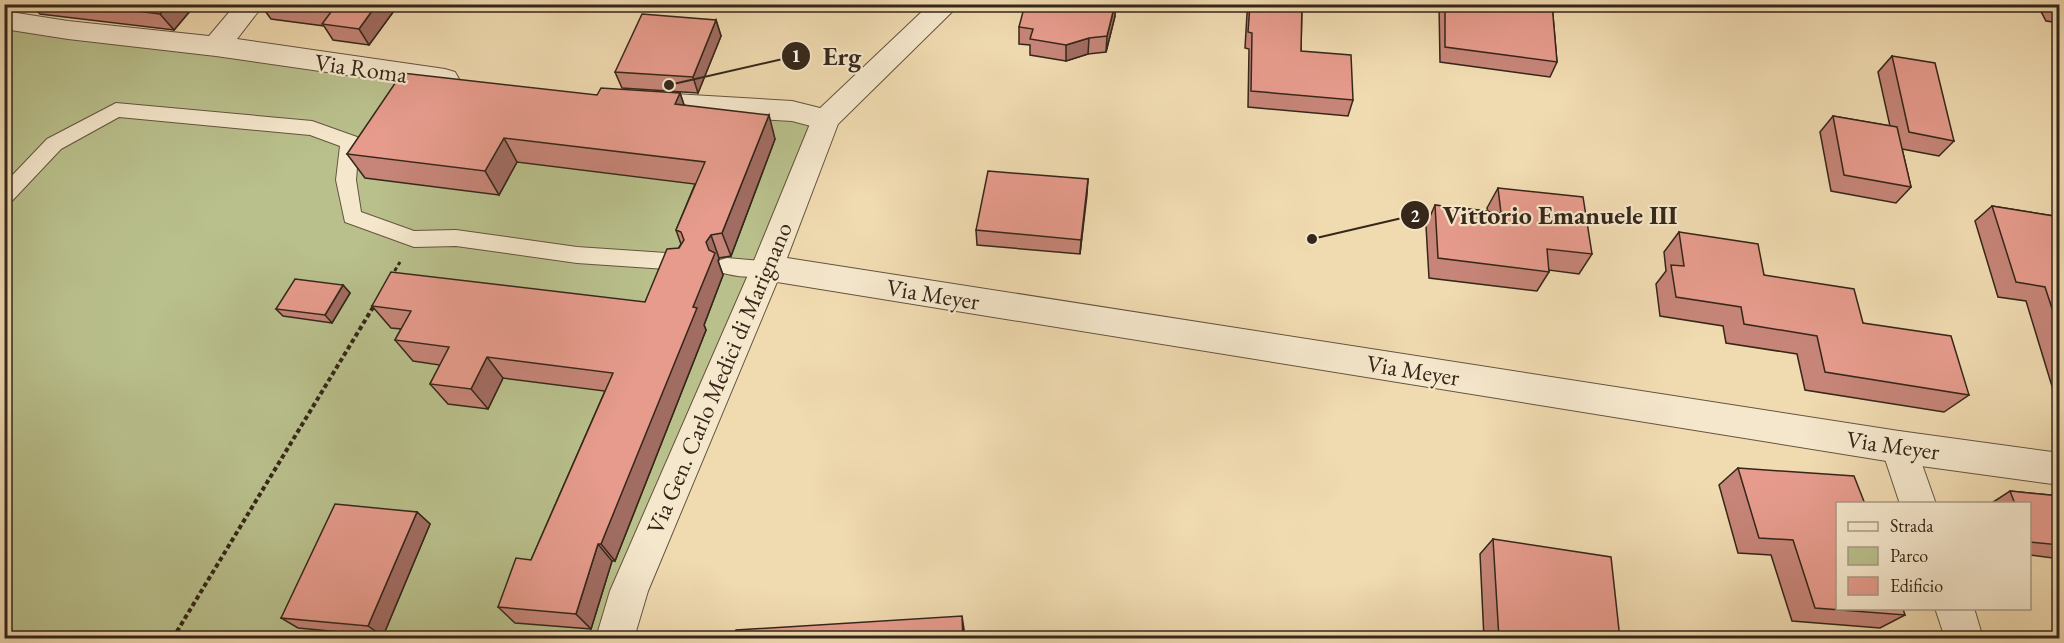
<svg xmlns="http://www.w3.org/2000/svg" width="2064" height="643" viewBox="0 0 2064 643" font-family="'EB Garamond',serif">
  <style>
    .green { fill: #b9c08c; stroke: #777452; stroke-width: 1.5 }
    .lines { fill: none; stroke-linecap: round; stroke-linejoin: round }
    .service-casing { stroke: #64543f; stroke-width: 2 }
    .minor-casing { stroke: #64543f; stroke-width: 2 }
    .tertiary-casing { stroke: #64543f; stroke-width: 2 }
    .path-far1 { stroke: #352719; stroke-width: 3; stroke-dasharray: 4 3; stroke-linecap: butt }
    .path { stroke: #352719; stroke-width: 4; stroke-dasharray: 4.5 3; stroke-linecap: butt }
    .service { fill: #f5e7cc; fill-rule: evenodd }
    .minor { fill: #f5e7cc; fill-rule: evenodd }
    .tertiary { fill: #f5e7cc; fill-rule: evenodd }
    .wall { fill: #c68578; stroke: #352719; stroke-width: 1.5 }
    .shaded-wall { fill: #a16c62; stroke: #352719; stroke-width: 1.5 }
    .building { fill: #e69b8c; stroke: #352719; stroke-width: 1.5 }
    .labels { text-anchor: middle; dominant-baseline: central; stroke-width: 4.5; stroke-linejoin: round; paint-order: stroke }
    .street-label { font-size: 24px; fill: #352719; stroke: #f5e7cc }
    .leader { fill: none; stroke: #352719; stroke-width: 2 }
    .callout-dot { fill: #352719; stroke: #f5e7cc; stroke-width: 2 }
    .mark-label { font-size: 18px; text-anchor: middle; font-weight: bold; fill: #fff }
    .callout-label { font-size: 26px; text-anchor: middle; font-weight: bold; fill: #352719; stroke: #f5e7cc; stroke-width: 4.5; stroke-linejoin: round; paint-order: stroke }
  </style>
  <rect width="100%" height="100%" fill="#f0dab0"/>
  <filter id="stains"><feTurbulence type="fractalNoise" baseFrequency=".00333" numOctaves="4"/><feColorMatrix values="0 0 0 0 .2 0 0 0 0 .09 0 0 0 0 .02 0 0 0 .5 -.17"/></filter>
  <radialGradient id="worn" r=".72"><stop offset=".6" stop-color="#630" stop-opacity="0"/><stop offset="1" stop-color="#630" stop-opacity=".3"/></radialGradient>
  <!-- green -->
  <path class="green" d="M 4,20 L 393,73 L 631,102 L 826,119 L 629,591 L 615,638 L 5,638 Z"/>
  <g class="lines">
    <!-- service casing -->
    <g class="service-casing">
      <path id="service" d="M 116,103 L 312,121 L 357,137 L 359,142 L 356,180 L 361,212 L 414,231 L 456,230 L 577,247 L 681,254 L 688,256 L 691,262 L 688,268 L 681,270 L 577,263 L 456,246 L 414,247 L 345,222 L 336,180 L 340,146 L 310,135 L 119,117 L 61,149 L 11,202 L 4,204 L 4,184 L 47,139 Z
        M 727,258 L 774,262 L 777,268 L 774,274 C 759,279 735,277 720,272 L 717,266 L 720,260 Z"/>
    </g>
    <!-- minor casing -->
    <g class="minor-casing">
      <path id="minor" d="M 236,4 L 264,4 L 237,39 L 445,69 L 455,72 L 459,79 L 455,86 L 445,89 L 216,56 L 68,39 L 4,29 L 4,11 L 68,21 L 209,36 Z
        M 640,92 L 792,101 L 836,112 L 840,119 L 836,126 L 826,130 L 792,121 L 640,112 L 630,109 L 626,102 L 630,95 Z
        M 1899,431 L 1912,436 L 1936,504 L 1900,504 L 1881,447 L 1886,436 Z
        M 1935,608 L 1974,608 L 1983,638 L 1945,638 Z"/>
    </g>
    <!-- tertiary casing -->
    <g class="tertiary-casing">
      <path id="tertiary" d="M 930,4 L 960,4 L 838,124 L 787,258 L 1899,431 L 2060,453 L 2060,485 L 1899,463 L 777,282 L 648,591 L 634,638 L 596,638 L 610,591 L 751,268 L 812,119 L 816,112 Z"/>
    </g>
    <!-- path-far1 -->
    <path class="path-far1" d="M 391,277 L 400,262"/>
    <!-- path -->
    <path class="path" d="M 173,638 L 375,304"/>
    <!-- service -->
    <use href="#service" class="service"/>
    <!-- minor -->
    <use href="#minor" class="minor"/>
    <!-- tertiary -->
    <use href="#tertiary" class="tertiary"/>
  </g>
  <!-- wall -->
  <path class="wall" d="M 31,4 L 196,4 L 174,30 L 40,14 Z
    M 260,4 L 399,4 L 369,45 L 333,40 L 324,26 L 271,19 Z
    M 1249,4 L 1302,4 L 1301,51 L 1353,100 L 1348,116 L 1248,107 L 1249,49 L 1245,48 L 1247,14 Z
    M 1439,4 L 1552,4 L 1557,62 L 1550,77 L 1440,62 Z
    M 2037,4 L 2060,4 L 2060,23 L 2046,21 Z
    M 1115,16 L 1106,52 L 1088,54 L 1066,61 L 1030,55 L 1030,45 L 1019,44 L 1019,27 Z
    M 716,20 L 721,36 L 698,93 L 622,88 L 615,72 Z
    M 1892,56 L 1954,141 L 1939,156 L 1902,149 L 1911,187 L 1896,203 L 1831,191 L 1820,132 L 1833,116 L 1890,126 L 1878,72 Z
    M 680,93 L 684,105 L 775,139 L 731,256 L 719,258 L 718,261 L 723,275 L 704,325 L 706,330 L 615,561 L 612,561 L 591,629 L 515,623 L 498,607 L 531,560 L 605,391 L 503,378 L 488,409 L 448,404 L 430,384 L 440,365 L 413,361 L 395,340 L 401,329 L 391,328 L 372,306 L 645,302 L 681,244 L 676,230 L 695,184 L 517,162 L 499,195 L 365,178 L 347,154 L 597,95 Z
    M 1088,179 L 1080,254 L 977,245 L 976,230 Z
    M 1498,188 L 1592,254 L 1579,274 L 1549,270 L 1549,272 L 1537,291 L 1429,278 L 1426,226 L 1435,205 L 1488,211 L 1487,208 Z
    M 1992,206 L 2060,217 L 2060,406 L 2058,406 L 2026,301 L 1998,297 L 1975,221 Z
    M 1679,232 L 1764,275 L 1863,323 L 1969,395 L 1944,412 L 1805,390 L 1797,354 L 1726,343 L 1723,326 L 1660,316 L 1656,284 L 1666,271 L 1664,252 Z
    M 343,285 L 350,293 L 332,323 L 283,316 L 276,309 Z
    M 1738,468 L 1905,615 L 1880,628 L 1792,621 L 1771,555 L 1738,553 L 1719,485 Z
    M 2010,491 L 2060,496 L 2060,559 L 2030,555 L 2030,504 L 1990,504 Z
    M 417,512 L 430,524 L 383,636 L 298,628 L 281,618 Z
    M 1493,539 L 1620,639 L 1484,639 L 1480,554 Z"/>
  <!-- shaded-wall -->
  <path class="shaded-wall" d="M 168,4 L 196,4 L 174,30 L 160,14 Z
    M 377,4 L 399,4 L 369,45 L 359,29 Z
    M 1115,4 L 1116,4 L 1115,16 L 1106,52 L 1107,36 Z
    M 716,20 L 721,36 L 698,93 L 693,77 Z
    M 4,32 L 8,35 L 4,40 Z
    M 1089,38 L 1088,54 L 1066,61 L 1066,45 Z
    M 680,93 L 688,117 L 675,104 Z
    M 769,115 L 775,139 L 731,256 L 722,233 Z
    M 504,138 L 517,162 L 499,195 L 485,171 Z
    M 1088,179 L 1087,195 L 1080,254 L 1081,240 Z
    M 711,235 L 719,258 L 718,261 L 723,275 L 704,325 L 706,330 L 615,561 L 601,544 L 693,307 L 706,242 Z
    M 343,285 L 350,293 L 332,323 L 325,315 Z
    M 487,357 L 503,378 L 488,409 L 471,389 Z
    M 417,512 L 430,524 L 383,636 L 368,626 Z
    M 598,544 L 612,561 L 591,629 L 576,614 Z
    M 962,616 L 964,629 L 964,639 L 963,639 Z"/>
  <!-- building -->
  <path class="building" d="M 80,4 L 168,4 L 160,14 Z
    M 274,4 L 377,4 L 359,29 L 322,24 L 331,12 Z
    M 1025,4 L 1115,4 L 1107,36 L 1089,38 L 1066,45 L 1030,39 L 1033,29 L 1019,27 Z
    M 1250,4 L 1302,4 L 1301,51 L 1351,55 L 1353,100 L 1251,91 L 1252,33 L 1248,32 Z
    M 1445,4 L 1552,4 L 1557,62 L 1445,47 Z
    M 642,14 L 716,20 L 693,77 L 615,72 Z
    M 1892,56 L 1935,63 L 1954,141 L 1909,132 Z
    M 402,73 L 597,95 L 601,88 L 680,93 L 675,104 L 769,115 L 722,233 L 711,235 L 706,242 L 709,250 L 715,253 L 693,307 L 697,308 L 601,544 L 598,544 L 576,614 L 498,607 L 516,558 L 531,560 L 613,373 L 487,357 L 471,389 L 430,384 L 449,347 L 395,340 L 411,311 L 372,306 L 391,272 L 645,302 L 667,249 L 679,248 L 684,240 L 681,232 L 676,230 L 705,162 L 504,138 L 485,171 L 347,154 Z
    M 1833,116 L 1897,127 L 1911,187 L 1844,175 Z
    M 988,171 L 1088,179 L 1081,240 L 976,230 Z
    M 1498,188 L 1583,197 L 1592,254 L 1547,249 L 1549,272 L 1438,258 L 1435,205 L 1501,213 Z
    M 1992,206 L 2060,217 L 2060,333 L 2045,287 L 2016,282 Z
    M 1679,232 L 1758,244 L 1764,275 L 1854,289 L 1863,323 L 1951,336 L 1969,395 L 1825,372 L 1817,336 L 1744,324 L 1741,307 L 1676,297 L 1671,265 L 1684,266 Z
    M 295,279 L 343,285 L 325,315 L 276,309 Z
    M 1738,468 L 1854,476 L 1865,504 L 1838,504 L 1838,609 L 1903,609 L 1905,615 L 1815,608 L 1793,540 L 1759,538 Z
    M 2010,491 L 2060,496 L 2060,545 L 2030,542 L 2030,504 L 2015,504 Z
    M 335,504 L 417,512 L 368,626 L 281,618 Z
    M 1493,539 L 1611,557 L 1620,639 L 1499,639 Z
    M 962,616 L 963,639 L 735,639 L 736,630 Z"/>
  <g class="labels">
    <!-- street labels -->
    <g class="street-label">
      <text transform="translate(361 68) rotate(8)">Via Roma</text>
      <text transform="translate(933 294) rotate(9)">Via Meyer</text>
      <text transform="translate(1413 370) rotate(9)">Via Meyer</text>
      <text transform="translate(719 378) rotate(-67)">Via Gen. Carlo Medici di Marignano</text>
      <text transform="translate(1893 445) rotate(8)">Via Meyer</text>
    </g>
  </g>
  <!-- callouts -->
  <path class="leader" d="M669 85L796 56M1312 239L1415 215"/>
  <g class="callout-dot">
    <circle cx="669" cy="85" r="6"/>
    <circle cx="1312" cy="239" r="6"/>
    <circle cx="796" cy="56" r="15"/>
    <circle cx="1415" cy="215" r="15"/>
  </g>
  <g class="mark-label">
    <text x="796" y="62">1</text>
    <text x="1415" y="222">2</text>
  </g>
  <g class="callout-label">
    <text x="842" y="65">Erg</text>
    <text x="1560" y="224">Vittorio Emanuele III</text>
  </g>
  <!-- margin -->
  <rect width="2064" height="643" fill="none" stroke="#f0dab0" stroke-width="24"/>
  <rect x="6" y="6" width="2052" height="631" fill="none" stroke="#352719" stroke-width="3"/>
  <rect x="12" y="12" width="2040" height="619" fill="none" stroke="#352719" stroke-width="1.5"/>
  <!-- legend -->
  <rect x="1836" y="502" width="195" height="108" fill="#f5e7cc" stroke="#a89a84" stroke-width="1.5"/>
  <rect x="1848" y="522" width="30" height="9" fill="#f5e7cc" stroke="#a89a84" stroke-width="1.5"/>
  <text x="1890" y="532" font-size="18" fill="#352719">Strada</text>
  <rect x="1848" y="547" width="30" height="18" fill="#b9c08c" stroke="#a89a84" stroke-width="1.5"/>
  <text x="1890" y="562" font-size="18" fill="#352719">Parco</text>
  <rect x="1848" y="577" width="30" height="18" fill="#e69b8c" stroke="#a89a84" stroke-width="1.5"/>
  <text x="1890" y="592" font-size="18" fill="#352719">Edificio</text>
  <rect width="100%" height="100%" filter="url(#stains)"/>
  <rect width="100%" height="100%" fill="url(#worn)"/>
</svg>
